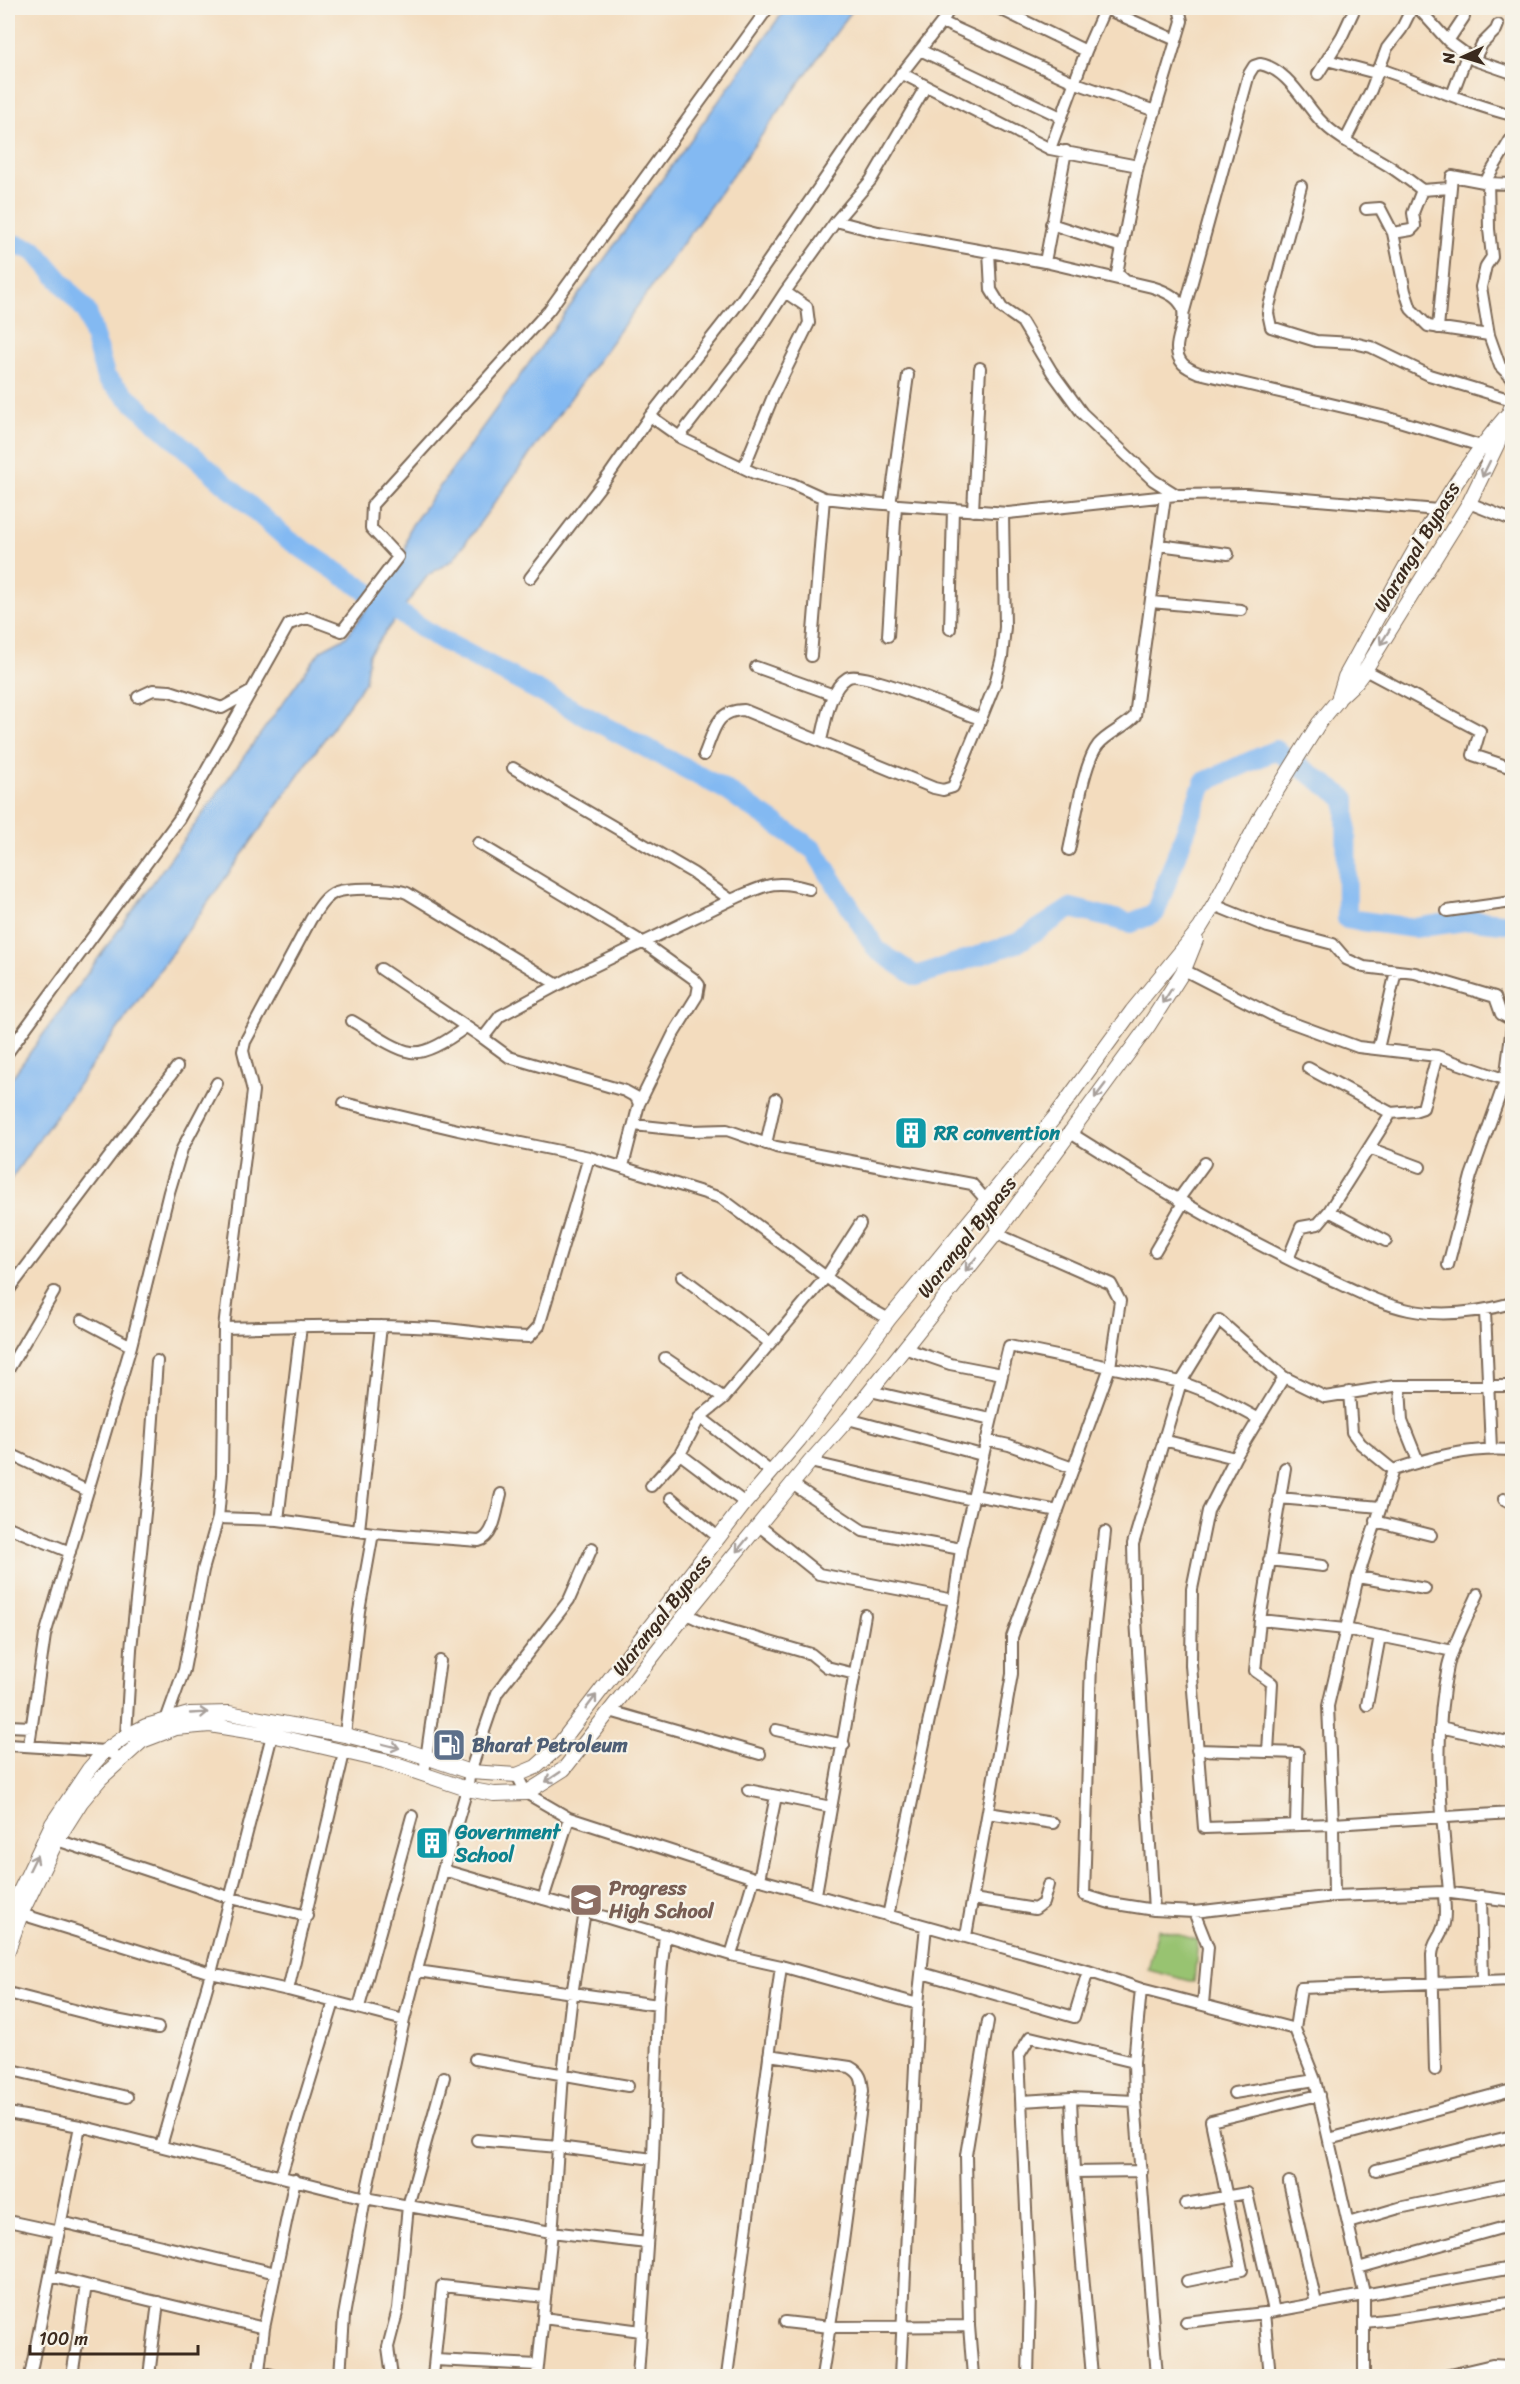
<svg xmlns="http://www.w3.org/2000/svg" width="1520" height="2384" viewBox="0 0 1520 2384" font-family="Sriracha,sans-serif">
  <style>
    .green { fill: #98c371; stroke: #6a7648; stroke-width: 1.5 }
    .water { fill: #83b9f2; stroke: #5f7288; stroke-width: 1.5 }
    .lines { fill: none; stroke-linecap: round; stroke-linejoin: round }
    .river { stroke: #83b9f2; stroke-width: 20 }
    .minor-casing { stroke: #7b6856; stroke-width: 14 }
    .secondary-casing { stroke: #7b6856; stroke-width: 16 }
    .minor { stroke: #fff; stroke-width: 10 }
    .secondary { stroke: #fff; stroke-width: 14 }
    .oneway { stroke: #a79f9a }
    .labels { text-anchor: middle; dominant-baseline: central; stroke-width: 4.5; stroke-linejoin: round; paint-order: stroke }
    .street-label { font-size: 20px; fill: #3b2a1e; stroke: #f7f3e8 }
    .culture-label { font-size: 20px; font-weight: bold; fill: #0d838f; stroke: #f7f3e8; text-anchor: start }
    .service-label { font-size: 20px; font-weight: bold; fill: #4e5e75; stroke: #f7f3e8; text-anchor: start }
    .education-label { font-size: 20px; font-weight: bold; fill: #785e54; stroke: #f7f3e8; text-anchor: start }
  </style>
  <rect width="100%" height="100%" fill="#f7f3e8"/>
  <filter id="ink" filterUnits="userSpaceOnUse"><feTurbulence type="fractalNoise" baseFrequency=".0167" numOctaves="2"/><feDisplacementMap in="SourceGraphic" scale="12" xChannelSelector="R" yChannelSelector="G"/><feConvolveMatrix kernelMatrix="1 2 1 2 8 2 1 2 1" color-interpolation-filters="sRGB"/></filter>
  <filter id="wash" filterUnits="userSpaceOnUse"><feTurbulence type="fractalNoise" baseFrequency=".008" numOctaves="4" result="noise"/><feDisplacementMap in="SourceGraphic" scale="24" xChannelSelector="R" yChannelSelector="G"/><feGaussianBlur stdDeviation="1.35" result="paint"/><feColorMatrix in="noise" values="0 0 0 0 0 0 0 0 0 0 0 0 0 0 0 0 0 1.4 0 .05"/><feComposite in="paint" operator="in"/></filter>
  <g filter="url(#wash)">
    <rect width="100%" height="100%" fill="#f3dcbe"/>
    <!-- green -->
    <path class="green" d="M 1158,1929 L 1198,1940 L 1194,1982 L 1148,1970 Z"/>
    <!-- water -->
    <path class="water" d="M 786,8 L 854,8 L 453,560 L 428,575 L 369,654 L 365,682 L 8,1183 L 8,1083 L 321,650 L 346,637 L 404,558 L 409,529 Z"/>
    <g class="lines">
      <!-- river -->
      <path class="river" d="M 8,242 L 34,250 L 87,312 L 106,378 L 286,538 L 436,637 L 726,790 L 814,850 L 877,950 L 916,976 L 1017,943 L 1071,908 L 1131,923 L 1155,913 L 1204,782 L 1276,750 L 1346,799 L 1347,919 L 1414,928 L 1472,920 L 1512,924"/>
    </g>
  </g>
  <g filter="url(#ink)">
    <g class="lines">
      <!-- minor casing -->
      <g class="minor-casing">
        <path id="minor" d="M 998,8 L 1086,51
          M 1104,8 L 1176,40
          M 1418,8 L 1448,41 L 1474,60 L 1512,73
          M 942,22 L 1076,83 L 1155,111 L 1138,166 L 1117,273 L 1126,281
          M 1448,41 L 1464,17
          M 920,50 L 1061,117
          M 1327,60 L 1376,73
          M 1474,60 L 1482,44 L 1496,30 L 1498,25
          M 1378,68 C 1423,84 1467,104 1512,115
          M 901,73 L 1050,149 L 1138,166
          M 1318,74 L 1342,36 L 1355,8
          M 1452,95 L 1467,55
          M 1155,111 L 1182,21 L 1179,8
          M 1512,137 L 1488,177 L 1489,229 L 1492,257 L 1486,266 L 1481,287 L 1489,335 L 1500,366 L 1512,378
          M 1345,141 L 1371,90 L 1387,48 L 1401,30 L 1412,8
          M 1050,149 L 1086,51 L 1105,8
          M 1066,151 L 1045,262 L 1152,287 C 1215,306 1160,339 1183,364 C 1187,368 1194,371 1199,373 L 1386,417 L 1481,446
          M 1301,186 L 1269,306 L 1268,313 L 1271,327 L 1316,341 L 1354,343 L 1371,347 L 1429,375 L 1512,400
          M 1366,209 L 1380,208 L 1393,233 L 1405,291 L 1411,309 L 1428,326 L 1489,335
          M 836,221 L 878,232 L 1045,262
          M 1051,224 L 1122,247
          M 1393,233 L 1411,230 L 1415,226 L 1413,213 L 1422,190 L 1450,188
          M 989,251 L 991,290 L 1002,308 L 1022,322 L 1052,372 L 1082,413 L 1153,480 L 1177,495
          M 1184,311 L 1249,74 L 1254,66 L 1260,64 C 1287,69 1302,100 1319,119 C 1339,141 1367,152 1392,168 C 1402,175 1412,182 1422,190
          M 1438,328 L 1452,176 L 1489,183 L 1512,184
          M 650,416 L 681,438 L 754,473 L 793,484 L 824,498 L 871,503 L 1008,513 L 1177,495 L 1246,494 L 1438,510
          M 679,437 L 751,344 L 785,292 L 836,221 L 871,180 L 926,86
          M 744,467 L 774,394 L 809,323 L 807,307 L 785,292
          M 1469,503 L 1512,520
          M 890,505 L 908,375
          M 973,511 L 980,368
          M 1159,545 L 1228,554
          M 530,578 L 609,475 L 650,416 L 742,299 L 866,119 L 942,22 L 950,8
          M 1151,602 L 1241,610
          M 950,629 L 953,509
          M 888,636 L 896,505
          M 811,656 L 824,498
          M 756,667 L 834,695
          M 1365,670 L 1480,731 L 1473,755 L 1512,768
          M 138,697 L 153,690 L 170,691 L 222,708 L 250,692
          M 821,740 C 826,722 829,689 847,678 C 861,668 959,713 981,719 L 995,684 L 1002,657 L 1005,627 L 1003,513
          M 704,755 C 714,732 715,710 744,710 L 934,788 L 943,790 L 953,787 L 981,719
          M 513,768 L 693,873 L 731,900 L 578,974 L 500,1016 L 483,1038 L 509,1057 L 625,1091 L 636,1097 L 639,1104 L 623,1166
          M 478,843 L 644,943 L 694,979 L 699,985 L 697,996 L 674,1033 L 639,1104
          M 1069,850 C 1075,824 1083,764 1098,745 C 1108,733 1124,728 1135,716 L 1165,497
          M 731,900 C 764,886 773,878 809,889
          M 1214,905 L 1268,927 L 1333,944 L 1346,959 L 1364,967 L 1415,973 L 1495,997 L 1501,1014 L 1512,1020
          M 1447,911 L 1512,902
          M 381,969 L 483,1038
          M 1184,970 L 1276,1017 L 1358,1047 L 1437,1056 L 1512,1082
          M 352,1021 C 368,1030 393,1049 411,1052 C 427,1055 454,1036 466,1027
          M 1378,1049 L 1396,971
          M 8,1052 L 179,819 L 289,624 L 307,618 L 342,631 L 398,557 L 371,528 L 372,505 L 549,310 L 768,8
          M 1308,1068 L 1391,1113
          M 344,1103 L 458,1130 L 589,1157 L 721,1198 L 862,1304 L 889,1319
          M 634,1125 L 691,1131 L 727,1130 L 776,1147 L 972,1184 L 986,1200 L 998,1231 L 1006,1238 L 1111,1284 L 1120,1301 L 1110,1367 L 1012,1637 L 1012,1674 L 966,1936
          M 1069,1132 C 1153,1185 1237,1237 1328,1278 C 1354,1290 1380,1304 1409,1310 C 1442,1317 1480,1312 1512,1303
          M 766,1144 L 776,1099
          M 1369,1148 L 1420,1167
          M 1178,1200 L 1205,1163
          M 1386,1241 L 1329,1211 L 1391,1113 L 1414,1111 L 1423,1108 L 1437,1056
          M 1155,1251 L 1183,1203
          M 1288,1259 L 1301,1227 L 1318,1224 L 1329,1211
          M 1448,1265 L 1471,1176 L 1505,1081 L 1512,1026
          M 682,1277 L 770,1343
          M 8,1291 L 177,1067
          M 1485,1311 L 1491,1449
          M 82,1320 L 131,1346
          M 224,1328 C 294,1326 364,1324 434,1328 C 466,1330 498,1337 529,1337 L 539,1326 L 589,1157
          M 904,1348 L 950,1364 L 1002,1374
          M 665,1358 L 724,1398 L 826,1277 L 860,1224
          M 8,1370 L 54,1292
          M 1284,1377 L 1235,1458 L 1208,1511 L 1192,1589 L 1191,1665 L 1204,1828 L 1333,1824 L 1512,1813
          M 1400,1386 L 1402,1421 L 1418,1461
          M 870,1391 L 991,1419
          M 1349,1392 L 1352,1432 L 1361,1444 L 1393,1470
          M 700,1417 L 771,1472
          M 848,1419 L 982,1455
          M 986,1440 L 1009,1445 L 1073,1468
          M 1163,1440 L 1235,1458
          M 8,1453 L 88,1491
          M 680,1454 L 745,1503
          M 810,1462 L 972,1500
          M 1285,1468 L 1260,1620 L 1255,1671 L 1272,1683 L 1268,1752 L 1298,1753 L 1296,1825
          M 792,1484 L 863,1531 L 961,1549
          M 651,1486 L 680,1454 L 700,1417 L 724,1398
          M 974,1495 L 1058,1511
          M 671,1498 L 719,1538
          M 1279,1498 L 1380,1507
          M 1504,1499 L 1512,1503
          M 218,1518 L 278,1520 L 373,1533 L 359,1611 L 345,1735
          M 278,1520 L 301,1326
          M 1375,1521 L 1431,1535
          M 758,1525 L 819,1574 L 954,1600
          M 8,1527 L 70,1552
          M 359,1530 L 381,1326
          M 1105,1532 L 1091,1662 L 1084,1895 L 1110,1903 L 1154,1910 L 1194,1912 L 1334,1896 L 1444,1892 L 1512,1901
          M 373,1533 L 479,1541 C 495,1537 497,1508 501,1494
          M 592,1548 L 569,1600 L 497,1693 L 470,1772 L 467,1789 L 443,1870 L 404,2020 L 365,2198 L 551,2232 L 647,2243
          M 1269,1560 L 1323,1566
          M 1358,1577 L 1425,1589
          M 686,1614 L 708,1624 L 811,1654 L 827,1667 L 855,1674
          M 1260,1620 L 1345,1629 L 1453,1651
          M 1367,1705 L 1380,1636
          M 610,1711 L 760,1754
          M 166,1720 L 184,1670 L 203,1570 L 218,1518 L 222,1474 L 224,1328 L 253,1091 L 243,1051 L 245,1042 L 311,919 C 318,909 324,897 336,892 C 350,887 394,888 407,893 L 558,985
          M 8,1726 L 32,1727
          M 1440,1727 L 1512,1743
          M 776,1730 L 844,1745
          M 126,1736 L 131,1649 L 149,1474 L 157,1361
          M 8,1745 L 105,1751 L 122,1758
          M 29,1745 L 45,1635 L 131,1346 L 169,1192 L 182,1149 L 217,1083
          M 1197,1750 L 1268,1752
          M 344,1753 L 288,1990 L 404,2020
          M 424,1773 L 440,1661
          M 517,1775 L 526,1793 L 569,1818 L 754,1878 L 1088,1971 L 1141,1989 L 1295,2029 L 1315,2080 L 1364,2293 L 1364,2376
          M 748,1790 L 831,1807
          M 988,1813 L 1053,1823
          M 57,1840 L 231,1898 L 307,1916
          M 443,1870 L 585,1911 L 572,1995 L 563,2074 L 553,2221 L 537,2376
          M 759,1879 L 776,1796
          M 1449,1891 C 1442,1817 1432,1740 1448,1666 C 1454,1641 1468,1617 1478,1594
          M 816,1894 L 865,1615
          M 1334,1896 L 1333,1824 L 1328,1706 L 1358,1577 L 1393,1470 C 1432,1457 1471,1447 1512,1450
          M 1481,1896 L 1483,1981
          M 543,1899 L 569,1818
          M 973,1899 L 1035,1909 L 1043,1903 L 1048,1885
          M 1154,1910 L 1134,1586 L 1133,1544 L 1181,1382 L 1219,1320 L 1284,1377 L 1325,1397 L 1394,1386 L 1512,1386
          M 585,1911 L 731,1955 L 781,1966 L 918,2004
          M 1194,1912 L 1208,1947 L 1203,2004
          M 21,1914 L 211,1973 L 288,1990
          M 888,1916 L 954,1600 L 961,1549 L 1009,1346 L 1181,1382 L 1215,1395 L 1259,1419
          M 731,1955 L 754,1878
          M 417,1971 L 658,2005
          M 922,1973 L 1074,2017 L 1088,1971
          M 1141,1989 L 1134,2062 L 1135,2101 L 1157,2376
          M 8,1993 L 105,2018 L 158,2028
          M 359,2007 L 412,1816
          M 1295,2029 L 1301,1988 L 1512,1980
          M 769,2055 L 850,2067 C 861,2073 862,2079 863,2091 L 842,2249 L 822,2376
          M 475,2059 L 628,2086
          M 8,2069 L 127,2097
          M 1435,2070 L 1432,1955 C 1433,1941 1440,1939 1443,1927 C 1447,1917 1444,1903 1444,1892
          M 1234,2093 L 1315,2080
          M 1071,2098 L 1074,2172 L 1092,2376
          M 1022,2101 L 1071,2098 L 1135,2101
          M 8,2113 L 80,2126 L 50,2276 L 86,2285 L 72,2376
          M 80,2126 L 365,2198 L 344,2316 L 340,2376
          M 1329,2139 L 1512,2090
          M 477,2140 L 558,2147 L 653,2159 L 638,2376
          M 161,2146 L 211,1973 L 272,1735
          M 653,2159 L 658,2005 L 665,1935
          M 1376,2170 L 1512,2136
          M 1074,2172 L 1142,2171
          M 281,2175 L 334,2002
          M 1289,2182 L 1316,2303
          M 1185,2204 L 1247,2193 L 1274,2311
          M 8,2221 L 59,2232
          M 61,2222 L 276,2273
          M 1348,2223 L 1399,2208 L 1512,2184
          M 1358,2268 L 1512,2225
          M 1187,2281 L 1242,2270 L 1211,2121 L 1319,2095
          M 86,2285 L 264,2328
          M 1264,2313 L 1512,2268
          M 543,2318 L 641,2331
          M 785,2322 L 830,2327 L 969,2326
          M 1186,2322 L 1264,2313 L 1270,2376
          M 1364,2322 C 1413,2318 1460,2308 1509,2302
          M 435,2360 L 538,2365
          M 30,2376 L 50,2276
          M 149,2376 L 158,2302
          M 275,2376 L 259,2371 L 264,2328 L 295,2179
          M 392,2376 L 388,2347 L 398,2309 L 408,2206 L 444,2077
          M 433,2376 L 442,2286 L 545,2297
          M 727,2376 L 781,1966
          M 900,2376 L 918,2004 L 926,1926
          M 973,2376 L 969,2326 L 966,2155 L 988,2021
          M 1028,2376 L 1030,2296 L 1019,2055 L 1030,2037 L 1134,2062
          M 1445,2376 L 1492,2365 L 1512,2366"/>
      </g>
      <!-- secondary casing -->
      <g class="secondary-casing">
        <path id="secondary" d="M 1339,698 L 1356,682 L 1365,670 L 1469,503 L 1497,445 L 1512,405
          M 8,1916 L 52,1824 L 89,1769 L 105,1751 L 126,1736 L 146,1726 L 189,1714 L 229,1713 L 345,1735 L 402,1749 L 470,1772 L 517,1775 L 536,1767 L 555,1750 L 745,1503 L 799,1440 L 889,1319 L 1054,1118 L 1132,1011 L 1200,928 L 1214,905 L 1261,816 L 1319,723 L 1338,700 L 1345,677 C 1395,587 1440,493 1507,415
          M 8,1950 L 21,1914 L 57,1840 L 81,1802 L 101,1778 L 142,1741 L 176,1728 L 210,1725 L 272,1735 L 384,1761 L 467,1789 L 494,1794 L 526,1793 L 564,1769 L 686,1614 L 810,1462 L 848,1419 L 998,1231 L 1149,1025 L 1184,970 L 1196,940"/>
      </g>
      <!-- minor -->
      <use href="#minor" class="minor"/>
      <!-- secondary -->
      <use href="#secondary" class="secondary"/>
    </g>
    <!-- one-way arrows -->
    <defs><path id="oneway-shaft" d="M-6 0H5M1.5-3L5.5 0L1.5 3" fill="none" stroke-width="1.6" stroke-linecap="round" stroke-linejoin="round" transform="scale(1.5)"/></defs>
    <g class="oneway">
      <use href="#oneway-shaft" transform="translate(1486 469) rotate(116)"/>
      <use href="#oneway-shaft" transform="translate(1385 637) rotate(122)"/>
      <use href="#oneway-shaft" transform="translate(1167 996) rotate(123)"/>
      <use href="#oneway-shaft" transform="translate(1100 1091) rotate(127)"/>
      <use href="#oneway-shaft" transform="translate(971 1264) rotate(129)"/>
      <use href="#oneway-shaft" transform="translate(742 1545) rotate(129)"/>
      <use href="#oneway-shaft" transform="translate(591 1702) rotate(-53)"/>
      <use href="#oneway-shaft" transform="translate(199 1713) rotate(-3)"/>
      <use href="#oneway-shaft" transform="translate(391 1746) rotate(14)"/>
      <use href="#oneway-shaft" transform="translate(553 1777) rotate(146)"/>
      <use href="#oneway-shaft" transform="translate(33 1863) rotate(-64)"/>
    </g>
  </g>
  <!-- icons -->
  <defs>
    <g id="building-square" transform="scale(1.725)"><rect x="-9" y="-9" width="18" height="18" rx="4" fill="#0f9aa8" stroke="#f7f3e8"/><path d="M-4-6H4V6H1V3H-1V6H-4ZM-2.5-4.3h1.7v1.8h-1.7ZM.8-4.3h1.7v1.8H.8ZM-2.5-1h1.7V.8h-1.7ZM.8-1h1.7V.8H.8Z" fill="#fff"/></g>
    <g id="fuel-square" transform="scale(1.725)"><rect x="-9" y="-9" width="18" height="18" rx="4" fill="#5c6f8a" stroke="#f7f3e8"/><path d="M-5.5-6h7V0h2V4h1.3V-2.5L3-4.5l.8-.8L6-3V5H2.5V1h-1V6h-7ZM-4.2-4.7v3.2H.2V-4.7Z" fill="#fff"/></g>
    <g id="university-square" transform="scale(1.725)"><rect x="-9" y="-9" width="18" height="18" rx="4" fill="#8d6e63" stroke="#f7f3e8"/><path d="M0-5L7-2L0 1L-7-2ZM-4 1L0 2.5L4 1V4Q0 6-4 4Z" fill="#fff"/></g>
  </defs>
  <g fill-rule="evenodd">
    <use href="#building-square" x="911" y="1133"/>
    <use href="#fuel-square" x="449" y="1745"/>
    <use href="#building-square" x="432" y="1843"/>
    <use href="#university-square" x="586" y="1900"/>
  </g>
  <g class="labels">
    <!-- street labels -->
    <g class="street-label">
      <text transform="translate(1417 547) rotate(-59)">Warangal Bypass</text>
      <text transform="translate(967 1237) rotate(-52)">Warangal Bypass</text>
      <text transform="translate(662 1615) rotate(-52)">Warangal Bypass</text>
    </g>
    <!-- culture labels -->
    <g class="culture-label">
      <text x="934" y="1133">RR convention</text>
      <text x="455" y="1832">Government<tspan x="455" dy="23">School</tspan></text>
    </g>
    <!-- service labels -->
    <g class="service-label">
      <text x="472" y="1745">Bharat Petroleum</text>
    </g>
    <!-- education labels -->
    <g class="education-label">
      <text x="609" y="1888">Progress<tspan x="609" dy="23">High School</tspan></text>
    </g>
  </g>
  <!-- margin -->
  <rect width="1520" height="2384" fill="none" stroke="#f7f3e8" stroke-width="30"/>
  <!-- north arrow -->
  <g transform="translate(1463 57) rotate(266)" stroke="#f7f3e8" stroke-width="4.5" paint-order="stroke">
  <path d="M0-4.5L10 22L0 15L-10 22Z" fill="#3b2a1e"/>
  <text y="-9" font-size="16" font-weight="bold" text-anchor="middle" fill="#3b2a1e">N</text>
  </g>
  <!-- scale -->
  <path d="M30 2345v9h168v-9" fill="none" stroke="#3b2a1e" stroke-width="3"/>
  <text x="39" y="2345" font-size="18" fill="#3b2a1e" stroke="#f7f3e8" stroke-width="4.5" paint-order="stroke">100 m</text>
</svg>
